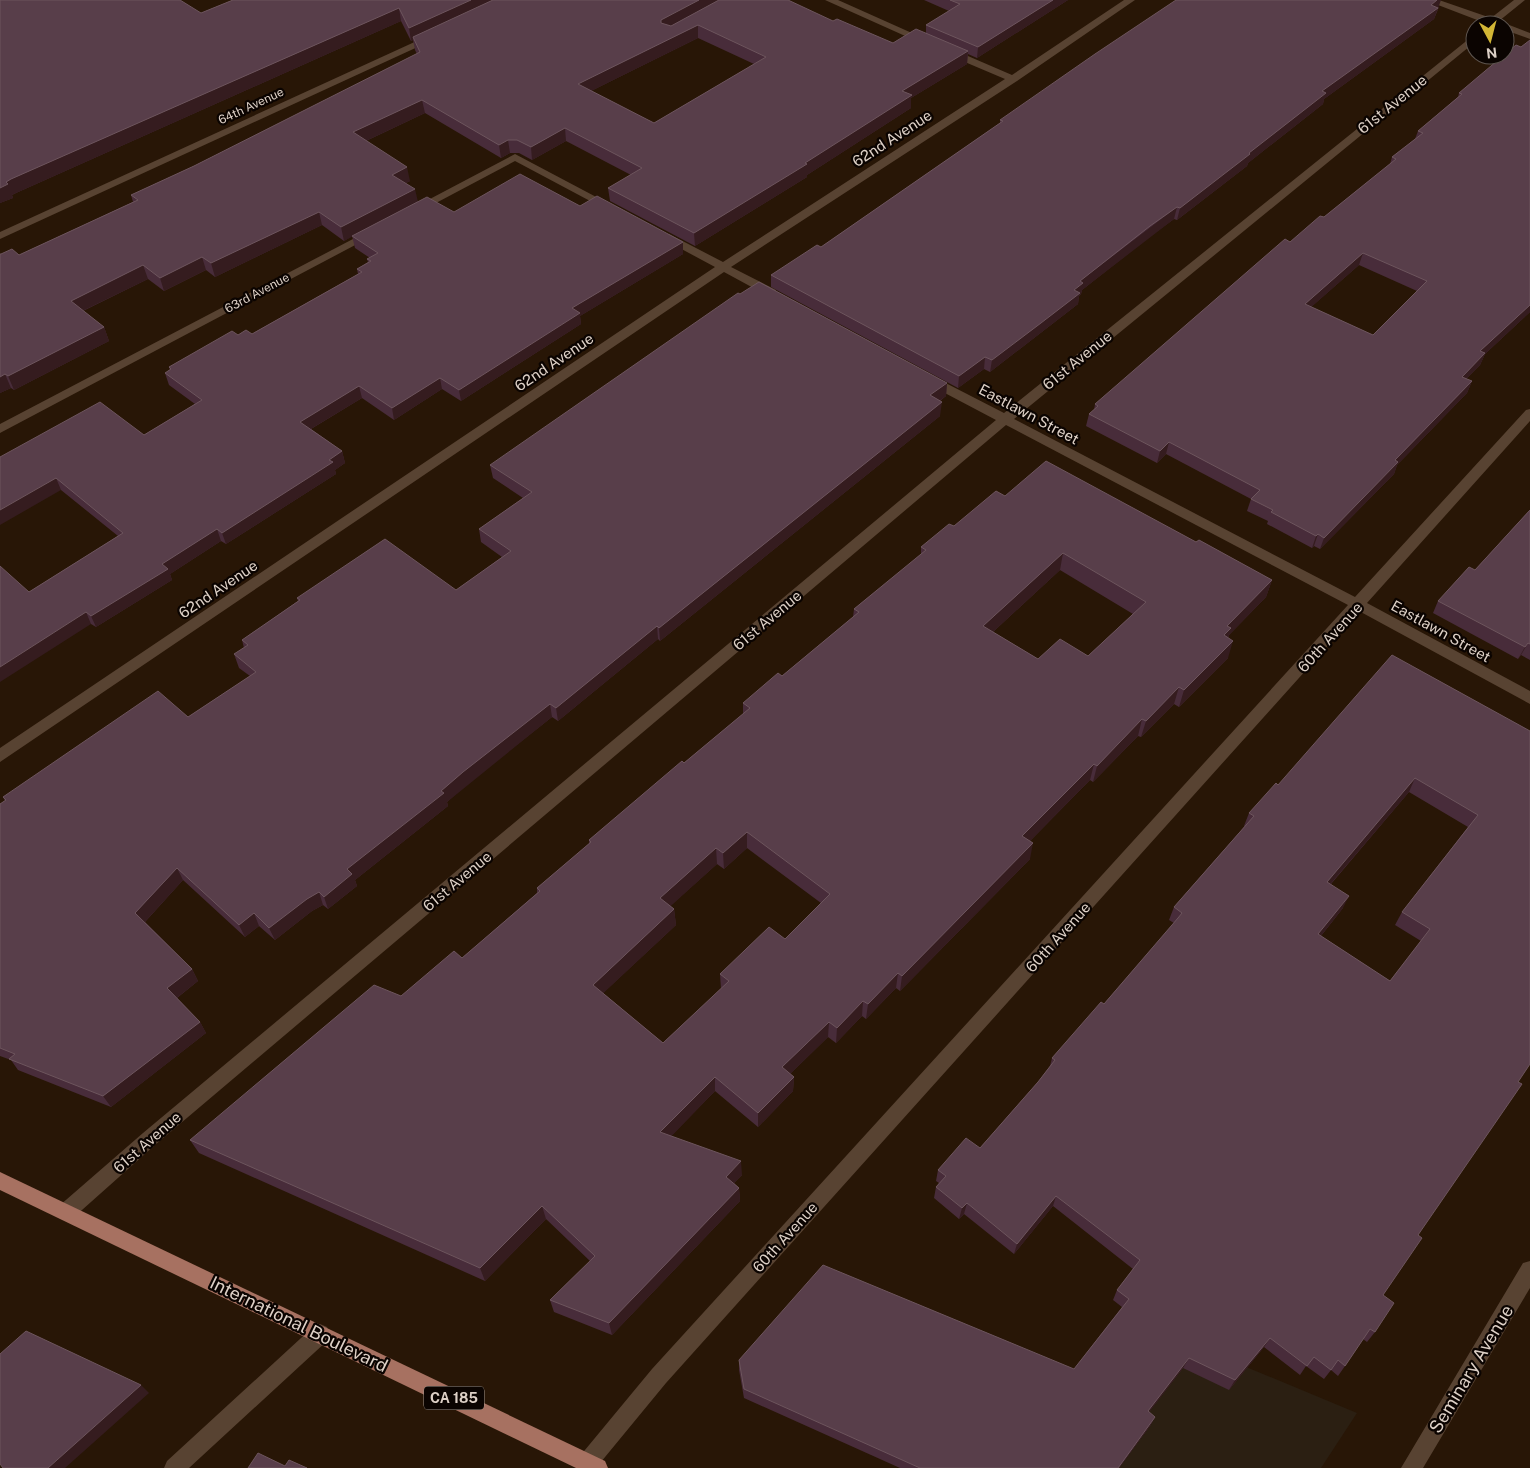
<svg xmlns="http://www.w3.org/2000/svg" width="1530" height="1468" viewBox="0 0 1530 1468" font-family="'Public Sans',sans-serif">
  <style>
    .commercial { fill: #2b1f12 }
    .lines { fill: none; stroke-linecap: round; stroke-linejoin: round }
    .minor { fill: #584332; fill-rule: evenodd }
    .major { fill: #a77161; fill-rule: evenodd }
    .wall { fill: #482c3a; fill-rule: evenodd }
    .shaded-wall { fill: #351c1f }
    .building { fill: #583e4a; stroke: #6d555d; fill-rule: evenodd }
    .labels { text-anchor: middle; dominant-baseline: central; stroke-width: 4.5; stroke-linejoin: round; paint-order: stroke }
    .far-street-label { font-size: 12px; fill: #ddd0c6; stroke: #0b0401 }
    .shield { fill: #0b0401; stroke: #9e938b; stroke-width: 1 }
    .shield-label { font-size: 14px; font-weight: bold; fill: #ddd0c6 }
    .street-label { font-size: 15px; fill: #ddd0c6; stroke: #0b0401 }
    .near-street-label { font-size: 18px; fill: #ddd0c6; stroke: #0b0401 }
  </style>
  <rect width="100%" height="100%" fill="#281606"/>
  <!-- commercial -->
  <path class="commercial" d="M 1119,1314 L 1357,1413 L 1321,1468 L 999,1468 Z"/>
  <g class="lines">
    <!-- minor -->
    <path class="minor" d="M 825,0 L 838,0 L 932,42 L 923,44 Z
      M 1124,0 L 1135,0 L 1017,81 L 731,267 L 776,290 L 776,296 L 768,296 L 724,272 L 0,762 L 0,748 L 715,267 L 661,238 L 661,234 L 669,234 L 723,262 L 1005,79 L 946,54 L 946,50 L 954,50 L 1012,75 Z
      M 1425,0 L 1439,0 L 1491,18 L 1514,0 L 1525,0 L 1499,21 L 1530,33 L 1530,39 L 1505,30 L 1505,25 L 1484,25 L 1485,23 Z
      M 432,34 L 437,37 L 435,39 L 0,239 L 0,232 Z
      M 1475,34 L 1475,42 L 1014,419 L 1355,597 L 1526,410 L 1530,409 L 1530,421 L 1367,603 L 1530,691 L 1530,704 L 1359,611 L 666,1383 L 596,1468 L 579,1468 L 577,1463 L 580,1456 L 652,1369 L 1348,605 L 1006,425 L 155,1145 L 73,1218 L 66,1221 L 59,1218 L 57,1212 L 59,1206 L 143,1133 L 996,420 L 924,382 L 922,379 L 924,376 L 932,376 L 1004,413 Z
      M 515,154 L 617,208 L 615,210 L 607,210 L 515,161 L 419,212 L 415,213 L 409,210 Z
      M 372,229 L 376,230 L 376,234 L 0,433 L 0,424 Z
      M 1530,1261 L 1530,1288 L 1423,1468 L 1401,1468 L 1523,1263 Z
      M 320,1324 L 327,1327 L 330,1334 L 327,1341 L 189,1468 L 164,1468 L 167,1461 L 313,1327 Z"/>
    <!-- major -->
    <path class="major" d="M 0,1172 L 605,1461 L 608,1468 L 576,1468 L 0,1190 Z"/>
  </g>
  <!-- wall -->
  <path class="wall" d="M 0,0 L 201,13 L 233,0 L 833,21 L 893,43 L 926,33 L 926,25 L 949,11 L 924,0 L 1068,0 L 977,58 L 968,54 L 967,64 L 911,98 L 911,108 L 807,175 L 807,177 L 695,246 L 610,201 L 608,188 L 631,175 L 566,141 L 532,160 L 519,153 L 510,153 L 501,158 L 425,113 L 366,141 L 410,181 L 406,183 L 418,202 L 454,212 L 580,206 L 683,254 L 580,316 L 581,324 L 461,401 L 442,389 L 394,420 L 362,398 L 311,429 L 342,451 L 345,463 L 335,470 L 336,474 L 226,544 L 221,541 L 170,574 L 172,580 L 96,627 L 91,624 L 29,592 L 118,536 L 61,490 L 0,457 L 144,435 L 195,404 L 169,385 L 165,373 L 170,370 L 169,367 L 238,335 L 252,334 L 358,274 L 357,269 L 368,262 L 367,259 L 370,258 L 355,248 L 352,236 L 344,241 L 322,225 L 215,277 L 206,270 L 164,291 L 148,279 L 83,311 L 104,327 L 109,341 L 14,390 L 11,388 L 0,393 L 0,254 L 19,255 L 133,202 L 131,195 L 194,166 L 417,54 L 415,50 L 413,40 L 411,41 L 401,21 L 16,193 L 12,195 L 13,198 L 0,203 ZM 698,38 L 754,64 L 654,123 L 591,91 Z
    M 1439,7 L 1434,19 L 1324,99 L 1323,104 L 1248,163 L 1247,166 L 1177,220 L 1174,219 L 1148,238 L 1082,290 L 1081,294 L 1079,296 L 1078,304 L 990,372 L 984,369 L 958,388 L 771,287 L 771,275 L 821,247 L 1000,123 L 1000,120 Z
    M 1530,40 L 1530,312 L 1485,354 L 1480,365 L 1466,379 L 1472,381 L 1467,393 L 1397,465 L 1394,474 L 1320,549 L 1314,546 L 1312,548 L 1267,524 L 1268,521 L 1247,511 L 1251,499 L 1166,454 L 1157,463 L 1086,426 L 1089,414 L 1094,410 L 1095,404 L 1290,242 L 1324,217 L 1390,164 L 1392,157 L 1415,139 L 1418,131 L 1458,97 L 1459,93 ZM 1359,265 L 1417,291 L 1373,335 L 1311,307 Z
    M 947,383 L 946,396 L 940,401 L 940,416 L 660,641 L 658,639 L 558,721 L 552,717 L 466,785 L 447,802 L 448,806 L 355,880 L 357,886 L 328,909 L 323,905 L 312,911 L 275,940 L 259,926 L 245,937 L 183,880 L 145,922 L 192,969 L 198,981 L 177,998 L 200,1022 L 206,1033 L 111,1107 L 18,1070 L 11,1060 L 0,1056 L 0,804 L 5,801 L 3,797 L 188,717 L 250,676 L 239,668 L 234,654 L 244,648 L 242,640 L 298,601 L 297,598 L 456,590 L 502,557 L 481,542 L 479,529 L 523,498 L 493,478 L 490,465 Z
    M 1005,496 L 1196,542 L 1272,580 L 1266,597 L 1229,635 L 1228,638 L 1228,658 L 1179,707 L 1174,704 L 1141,737 L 1138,736 L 1093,782 L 1090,780 L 1030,841 L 1030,859 L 900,991 L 896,988 L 866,1019 L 862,1016 L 836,1043 L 828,1037 L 790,1074 L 794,1077 L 793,1091 L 758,1127 L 715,1091 L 671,1136 L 742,1175 L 734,1183 L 739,1188 L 740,1201 L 612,1335 L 554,1312 L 550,1300 L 590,1261 L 546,1219 L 485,1281 L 199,1153 L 190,1140 L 401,996 L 462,958 L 537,893 L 537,888 L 589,844 L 589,840 L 684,763 L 743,714 L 743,703 L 782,676 L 853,617 L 854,609 L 921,555 L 921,547 L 954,526 ZM 1060,570 L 1133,614 L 1088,656 L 1038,659 L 993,632 ZM 747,848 L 821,903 L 785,939 L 720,974 L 721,989 L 663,1043 L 603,993 L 676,925 L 674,909 L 670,906 L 717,864 L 724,869 Z
    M 1530,510 L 1530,660 L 1521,655 L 1518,659 L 1433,613 L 1438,601 L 1475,570 Z
    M 1530,731 L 1418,1235 L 1383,1295 L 1375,1332 L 1367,1342 L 1363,1339 L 1345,1366 L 1338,1376 L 1331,1370 L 1324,1379 L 1306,1366 L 1300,1375 L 1264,1347 L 1229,1390 L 1183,1368 L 1149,1412 L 1155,1417 L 1150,1426 L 1119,1468 L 900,1468 L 744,1398 L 739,1370 L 739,1360 L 1074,1369 L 1122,1307 L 1113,1300 L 1117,1290 L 1133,1269 L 1053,1206 L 1014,1254 L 964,1214 L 959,1219 L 934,1198 L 936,1187 L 939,1183 L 936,1181 L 938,1170 L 980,1148 L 1038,1082 L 1050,1066 L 1052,1058 L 1104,1004 L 1174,923 L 1169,920 L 1174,907 L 1245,826 L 1244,826 L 1249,813 L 1278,785 ZM 1409,792 L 1468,827 L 1402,912 L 1395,925 L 1421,941 L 1390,981 L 1321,936 L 1343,908 L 1331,884 Z"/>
  <!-- shaded-wall -->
  <path class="shaded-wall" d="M 471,0 L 501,0 L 413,37 L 413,40 L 411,41 L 409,28 Z
    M 699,0 L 723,0 L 662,33 L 661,23 L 661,20 Z
    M 1053,0 L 1068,0 L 977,58 L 978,47 Z
    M 1437,0 L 1441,0 L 1434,19 L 1324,99 L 1323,104 L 1248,163 L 1247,166 L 1177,220 L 1180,208 L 1249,153 L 1322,91 Z
    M 399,8 L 401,21 L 16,193 L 12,195 L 13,198 L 0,203 L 0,188 L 11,179 Z
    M 698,25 L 698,38 L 579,97 L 578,84 Z
    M 968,51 L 967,64 L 911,98 L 911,108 L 807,175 L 807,177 L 695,246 L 694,233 L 805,163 L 902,91 Z
    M 422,100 L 425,113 L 355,146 L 353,132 Z
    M 565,128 L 566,141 L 532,160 L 531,147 Z
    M 508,140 L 510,153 L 501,158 L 499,145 Z
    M 407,167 L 410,181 L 395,189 L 392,175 Z
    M 415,189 L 418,202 L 344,241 L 341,227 Z
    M 1177,207 L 1174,219 L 1082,290 L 1081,294 L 1079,296 L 1078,304 L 990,372 L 992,360 L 1074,290 L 1080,281 Z
    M 319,212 L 322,225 L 215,277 L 211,263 Z
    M 683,242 L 683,254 L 580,316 L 581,324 L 461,401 L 459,390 L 572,308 Z
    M 1363,253 L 1359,265 L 1301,316 L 1305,304 Z
    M 202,257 L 206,270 L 164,291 L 160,278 Z
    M 143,265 L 148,279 L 76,314 L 71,301 Z
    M 1530,305 L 1530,312 L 1485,354 L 1480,365 L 1457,388 L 1462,377 L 1480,351 Z
    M 104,327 L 109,341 L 14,390 L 8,376 Z
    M 985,357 L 984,369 L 958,388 L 959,376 Z
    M 5,374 L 11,388 L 0,393 L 0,377 Z
    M 440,378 L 442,389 L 394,420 L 392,408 Z
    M 1472,381 L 1467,393 L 1397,465 L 1394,474 L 1320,549 L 1324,538 L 1395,460 Z
    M 947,383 L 946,396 L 928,409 L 930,395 Z
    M 359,386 L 362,398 L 304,433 L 300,422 Z
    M 942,402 L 940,416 L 660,641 L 659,628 Z
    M 1169,442 L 1166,454 L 1157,463 L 1160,451 Z
    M 342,451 L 345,463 L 335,470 L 336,474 L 226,544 L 222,533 Z
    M 56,478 L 61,490 L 0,525 L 0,510 Z
    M 217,529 L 221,541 L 170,574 L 172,580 L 96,627 L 91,616 L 162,564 Z
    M 1318,534 L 1314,546 L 1312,548 L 1316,536 Z
    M 1063,553 L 1060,570 L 981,643 L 983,626 Z
    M 1272,580 L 1266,597 L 1229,635 L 1226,645 L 1218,652 L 1227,626 Z
    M 86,612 L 91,624 L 0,682 L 0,667 Z
    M 657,626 L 658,639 L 558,721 L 556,708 Z
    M 1233,641 L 1228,658 L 1179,707 L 1184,690 Z
    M 1528,643 L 1521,655 L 1518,659 L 1525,647 Z
    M 1179,687 L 1174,704 L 1141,737 L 1146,721 Z
    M 550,704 L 552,717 L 447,802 L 448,806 L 355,880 L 357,886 L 328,909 L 324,897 L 347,869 L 463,772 Z
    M 1142,719 L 1138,736 L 1093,782 L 1097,766 Z
    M 1094,764 L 1090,780 L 1019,852 L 1022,836 Z
    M 1415,778 L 1409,792 L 1321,895 L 1327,882 Z
    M 747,832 L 747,848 L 724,869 L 723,853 Z
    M 1033,843 L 1030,859 L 900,991 L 902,976 Z
    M 716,848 L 717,864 L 662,914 L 660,898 Z
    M 177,868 L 183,880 L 142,925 L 135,913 Z
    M 319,892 L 323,905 L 312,911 L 275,940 L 269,928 L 307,899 Z
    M 1349,896 L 1343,908 L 1312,947 L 1318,934 Z
    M 674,909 L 676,925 L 596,1000 L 593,985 Z
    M 254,913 L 259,926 L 245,937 L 239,925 Z
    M 192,969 L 198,981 L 174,1000 L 167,988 Z
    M 898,973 L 896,988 L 866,1019 L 868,1004 Z
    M 863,1001 L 862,1016 L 836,1043 L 837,1028 Z
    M 200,1022 L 206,1033 L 111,1107 L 103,1096 Z
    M 829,1022 L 828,1037 L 782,1082 L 782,1067 Z
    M 715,1077 L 715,1091 L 662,1146 L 660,1132 Z
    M 794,1077 L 793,1091 L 758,1127 L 758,1113 Z
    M 741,1161 L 742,1175 L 727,1190 L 726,1177 Z
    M 739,1188 L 740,1201 L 612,1335 L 609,1323 Z
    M 1056,1196 L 1053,1206 L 1014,1254 L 1017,1244 Z
    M 967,1203 L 964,1214 L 959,1219 L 962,1208 Z
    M 542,1206 L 546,1219 L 485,1281 L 480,1268 Z
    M 1270,1338 L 1264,1347 L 1229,1390 L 1235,1380 Z
    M 1189,1358 L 1183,1368 L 1143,1420 L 1148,1411 Z
    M 141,1385 L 149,1393 L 65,1468 L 48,1468 Z
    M 1155,1417 L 1150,1426 L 1119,1468 L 1118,1468 Z"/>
  <!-- building -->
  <path class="building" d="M 0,0 L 180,0 L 201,13 L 233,0 L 471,0 L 409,28 L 399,8 L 11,179 L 6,182 L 8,184 L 0,188 Z
    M 493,0 L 699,0 L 661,20 L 661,23 L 671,26 L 719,0 L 788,0 L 833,21 L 837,19 L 893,43 L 916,29 L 968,51 L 902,91 L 912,95 L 805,163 L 807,164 L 694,233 L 608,188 L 642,168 L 565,128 L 531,147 L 517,140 L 508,140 L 499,145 L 422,100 L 353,132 L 407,167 L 392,175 L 415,189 L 341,227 L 319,212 L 211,263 L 202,257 L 160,278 L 143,265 L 71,301 L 104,327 L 8,376 L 5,374 L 0,377 L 0,254 L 1,254 L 12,249 L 19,255 L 138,200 L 131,195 L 194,166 L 420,52 L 413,37 ZM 698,25 L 766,57 L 654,123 L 578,84 Z
    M 950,0 L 1053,0 L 978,47 L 926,25 L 960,4 Z
    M 1176,0 L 1437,0 L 1431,5 L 1438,8 L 1322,91 L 1326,93 L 1249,153 L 1250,154 L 1180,208 L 1177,207 L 1150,226 L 1080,281 L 1083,283 L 1074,290 L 1080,293 L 1041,323 L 992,360 L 985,357 L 959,376 L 771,275 L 817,245 L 821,247 L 1003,121 L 1000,120 L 1095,54 Z
    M 1530,40 L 1530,305 L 1480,351 L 1485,353 L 1462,377 L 1472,381 L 1395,460 L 1398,462 L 1324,538 L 1318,534 L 1316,536 L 1271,512 L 1273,510 L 1251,499 L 1260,490 L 1169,442 L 1160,451 L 1089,414 L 1098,406 L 1095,404 L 1285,239 L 1290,242 L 1320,216 L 1324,217 L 1396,159 L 1392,157 L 1423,133 L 1418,131 L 1462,94 L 1459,93 L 1504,55 L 1505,55 L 1505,54 L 1516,45 L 1521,47 ZM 1363,253 L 1427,281 L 1373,335 L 1305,304 Z
    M 520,174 L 580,206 L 597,196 L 683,242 L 572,308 L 580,313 L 459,390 L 440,378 L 392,408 L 359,386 L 300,422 L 342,451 L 329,460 L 333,462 L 222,533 L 217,529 L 162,564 L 168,569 L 91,616 L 86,612 L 0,667 L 0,566 L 29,592 L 123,533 L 56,478 L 0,510 L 0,457 L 100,402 L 144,435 L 202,400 L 165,373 L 171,369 L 169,367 L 232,331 L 238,335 L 246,330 L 252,334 L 362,272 L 357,269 L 371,261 L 367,259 L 378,253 L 352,236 L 427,197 L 454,212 Z
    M 759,282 L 947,383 L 930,395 L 942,402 L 659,628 L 657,626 L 556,708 L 550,704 L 463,772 L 441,791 L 444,793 L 347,869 L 352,874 L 324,897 L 319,892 L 307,899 L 269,928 L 254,913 L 239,925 L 177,868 L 135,913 L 192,969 L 167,988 L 200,1022 L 103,1096 L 9,1059 L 15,1054 L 0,1048 L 0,804 L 6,800 L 3,797 L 158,691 L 188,717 L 256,672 L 234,654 L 248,645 L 242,640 L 300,600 L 297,598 L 385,539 L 456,590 L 511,551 L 479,529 L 532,492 L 490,465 L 738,293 L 740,294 Z
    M 1046,461 L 1196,542 L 1199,540 L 1272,580 L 1227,626 L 1231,628 L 1224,635 L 1233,641 L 1184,690 L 1179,687 L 1146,721 L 1142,719 L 1097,766 L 1094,764 L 1022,836 L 1033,843 L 902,976 L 898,973 L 868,1004 L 863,1001 L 837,1028 L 829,1022 L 782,1067 L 794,1077 L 758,1113 L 715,1077 L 660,1132 L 741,1161 L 726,1177 L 739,1188 L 609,1323 L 550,1300 L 595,1256 L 542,1206 L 480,1268 L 190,1140 L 374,985 L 401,996 L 454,951 L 462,958 L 540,891 L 537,888 L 591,842 L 589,840 L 682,761 L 684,763 L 750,708 L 743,703 L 778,673 L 782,676 L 859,612 L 854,609 L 926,550 L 921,547 L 949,524 L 954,526 L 996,491 L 1005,496 ZM 1063,553 L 1146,602 L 1088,656 L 1060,639 L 1038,659 L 983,626 ZM 747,832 L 830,894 L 785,939 L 769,927 L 720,974 L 729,981 L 663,1043 L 593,985 L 674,909 L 660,898 L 716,848 L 723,853 Z
    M 1530,510 L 1530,644 L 1528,643 L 1525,647 L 1438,601 L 1469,567 L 1475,570 Z
    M 1392,655 L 1530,731 L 1530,1064 L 1518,1082 L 1522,1084 L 1418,1235 L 1422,1238 L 1383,1295 L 1394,1303 L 1375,1332 L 1370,1329 L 1345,1366 L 1338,1360 L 1331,1370 L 1314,1357 L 1307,1366 L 1270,1338 L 1235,1380 L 1189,1358 L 1148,1411 L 1155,1417 L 1118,1468 L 920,1468 L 744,1389 L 739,1360 L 823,1265 L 1074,1369 L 1129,1299 L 1117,1290 L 1140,1260 L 1056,1196 L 1017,1244 L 967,1203 L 962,1208 L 936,1187 L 946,1176 L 938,1170 L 966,1138 L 980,1148 L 1038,1082 L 1055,1060 L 1052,1058 L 1101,1002 L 1104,1004 L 1178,918 L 1182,913 L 1174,907 L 1254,816 L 1249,813 L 1276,783 L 1278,785 ZM 1415,778 L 1478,815 L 1402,912 L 1430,929 L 1390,981 L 1318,934 L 1349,896 L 1327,882 Z
    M 26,1331 L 141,1385 L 48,1468 L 3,1468 L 0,1464 L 0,1354 Z
    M 258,1453 L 285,1466 L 289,1460 L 307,1468 L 248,1468 Z"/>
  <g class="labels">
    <!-- far-street labels -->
    <g class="far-street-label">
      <text transform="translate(251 106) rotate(-25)">64th Avenue</text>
      <text transform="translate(257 293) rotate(-28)">63rd Avenue</text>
    </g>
    <!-- shield labels -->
    <rect class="shield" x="424" y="1386.5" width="60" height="23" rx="4"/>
    <g class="shield-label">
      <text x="454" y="1398">CA 185</text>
    </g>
    <!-- street labels -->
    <g class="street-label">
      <text transform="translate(1392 104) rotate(-39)">61st Avenue</text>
      <text transform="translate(892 138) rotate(-33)">62nd Avenue</text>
      <text transform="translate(1077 360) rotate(-39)">61st Avenue</text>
      <text transform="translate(554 362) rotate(-34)">62nd Avenue</text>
      <text transform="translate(1029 414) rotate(28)">Eastlawn Street</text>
      <text transform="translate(218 589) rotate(-34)">62nd Avenue</text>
      <text transform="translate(767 620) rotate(-40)">61st Avenue</text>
      <text transform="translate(1441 631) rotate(29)">Eastlawn Street</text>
      <text transform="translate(1330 637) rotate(-48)">60th Avenue</text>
      <text transform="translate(457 881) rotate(-40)">61st Avenue</text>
      <text transform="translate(1058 937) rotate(-48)">60th Avenue</text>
      <text transform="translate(147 1142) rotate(-41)">61st Avenue</text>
      <text transform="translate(785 1237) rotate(-48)">60th Avenue</text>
    </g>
    <!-- near-street labels -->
    <g class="near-street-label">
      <text transform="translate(299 1324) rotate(26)">International Boulevard</text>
      <text transform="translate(1471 1369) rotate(-59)">Seminary Avenue</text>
    </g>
  </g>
  <!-- north arrow -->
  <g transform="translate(1490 40) rotate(173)"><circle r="24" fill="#0b0401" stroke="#5f5650"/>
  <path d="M0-4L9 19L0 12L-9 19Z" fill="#d3b635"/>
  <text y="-8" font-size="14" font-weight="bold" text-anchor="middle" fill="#ddd0c6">N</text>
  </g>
</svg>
